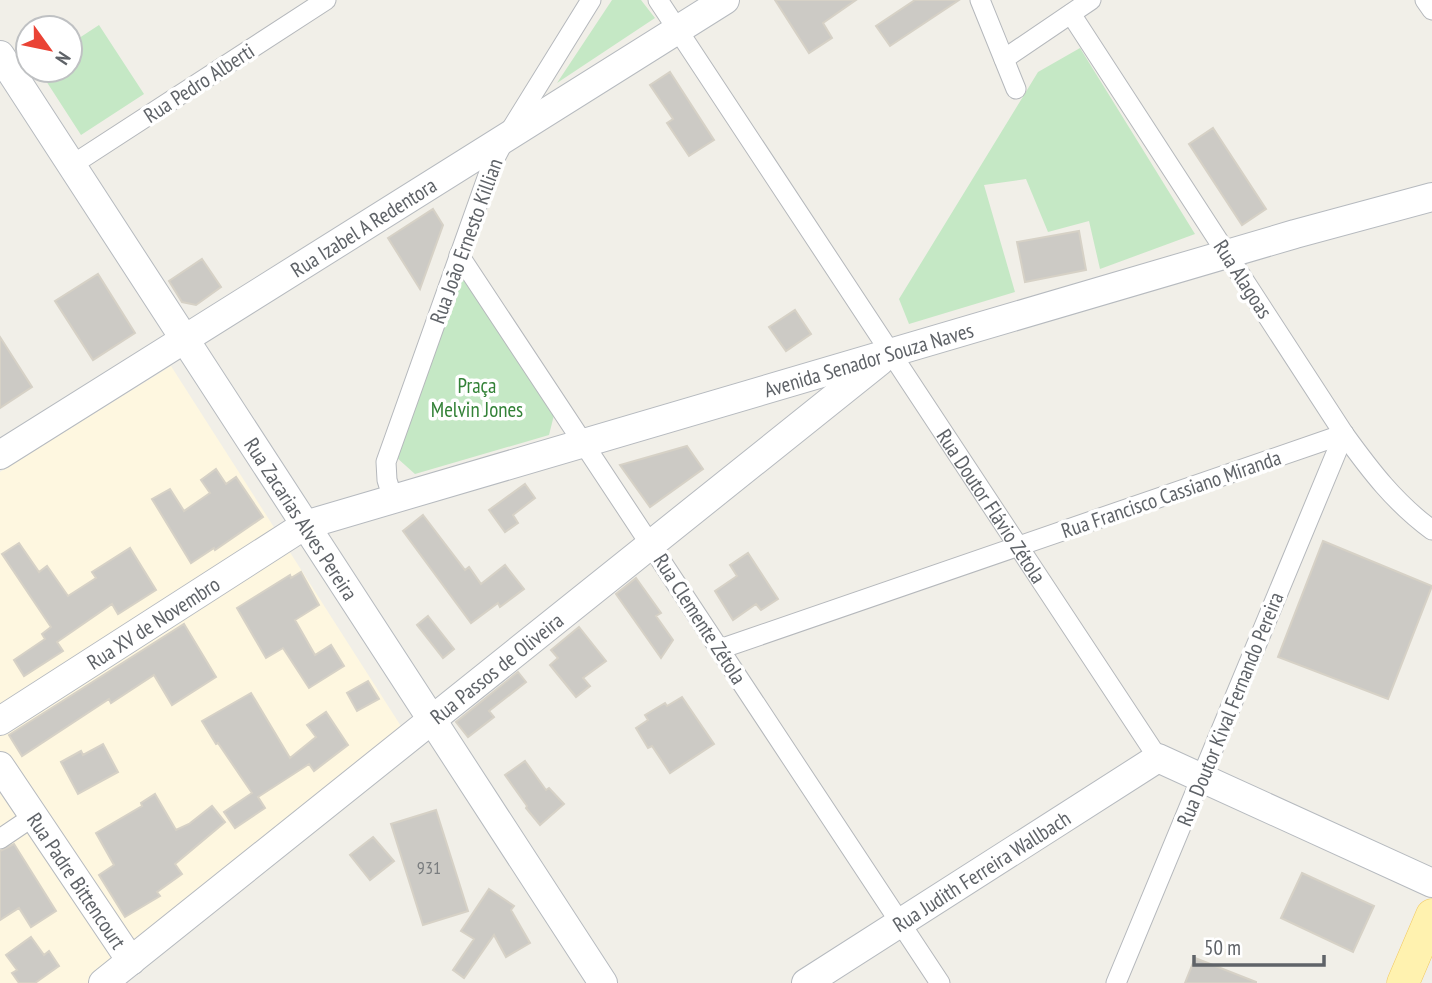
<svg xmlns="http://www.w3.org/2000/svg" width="1432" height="983" viewBox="0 0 1432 983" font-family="'PT Sans Narrow',sans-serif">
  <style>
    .commercial { fill: #fef7e0 }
    .green { fill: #c5e8c5 }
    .building { fill: #cccac5; stroke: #d6d1c6; stroke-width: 2 }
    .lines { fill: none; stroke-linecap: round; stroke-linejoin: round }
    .street-casing { stroke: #b5b8bc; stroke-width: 21 }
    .secondary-casing { stroke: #b6babf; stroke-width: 30 }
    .primary-casing { stroke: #f2c960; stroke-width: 33 }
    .street { stroke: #fff; stroke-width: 19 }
    .secondary { stroke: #fff; stroke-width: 28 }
    .primary { stroke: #fff2af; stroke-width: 32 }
    .labels { text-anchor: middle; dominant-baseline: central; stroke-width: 7; stroke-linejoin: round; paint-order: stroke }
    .number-label { font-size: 18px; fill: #7a7d7f }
    .street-label { font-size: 21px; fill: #5f6368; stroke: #fff }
    .park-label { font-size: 21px; fill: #348238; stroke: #fff }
  </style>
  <rect width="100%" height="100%" fill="#f1efe8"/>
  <!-- commercial -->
  <path class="commercial" d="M 171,366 L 413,745 L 120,983 L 0,983 L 0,472 Z"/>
  <!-- green -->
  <path class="green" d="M 612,0 L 641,0 L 655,18 L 557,83 Z
    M 99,25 L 144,94 L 81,135 L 39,70 L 70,70 L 70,44 Z
    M 1080,48 L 1195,234 L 1100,269 L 1089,221 L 1048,232 L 1026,179 L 984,185 L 1015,292 L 909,324 L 899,299 L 1038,72 Z
    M 460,275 L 555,411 L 549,435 L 415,474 L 396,457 Z"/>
  <!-- building -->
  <path class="building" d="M 775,0 L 856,0 L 823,23 L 832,38 L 809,53 Z
    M 915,0 L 959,0 L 890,46 L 876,26 Z
    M 670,72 L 714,140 L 689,156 L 667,123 L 673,119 L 650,85 Z
    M 1213,128 L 1266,209 L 1242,225 L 1189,144 Z
    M 433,209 L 443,225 L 420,289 L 388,238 Z
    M 1079,231 L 1086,270 L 1025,282 L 1017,242 Z
    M 202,259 L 221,287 L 196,305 L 182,302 L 169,281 Z
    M 98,274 L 135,333 L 93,360 L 55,301 Z
    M 795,310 L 811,334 L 786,351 L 769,327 Z
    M 0,337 L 32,387 L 0,408 Z
    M 687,446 L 703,469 L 650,507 L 620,465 Z
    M 216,469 L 226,484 L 236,477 L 263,517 L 215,550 L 214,548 L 191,563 L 152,499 L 170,489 L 184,511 L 210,493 L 201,480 Z
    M 525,484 L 535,498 L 513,515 L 518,523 L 505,532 L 489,510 Z
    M 423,515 L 465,570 L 469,567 L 481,584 L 505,565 L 524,589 L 500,607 L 498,603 L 471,623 L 403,531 Z
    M 1323,541 L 1432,586 L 1388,699 L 1278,657 Z
    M 19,543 L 39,572 L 47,566 L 68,596 L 96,578 L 92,572 L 130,548 L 156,590 L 118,614 L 112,604 L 57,642 L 63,651 L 24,676 L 14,660 L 45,639 L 42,634 L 51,627 L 2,554 Z
    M 748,553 L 778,599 L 761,610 L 756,604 L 733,620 L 715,591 L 737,576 L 730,565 Z
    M 301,572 L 319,605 L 295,620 L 315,655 L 331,645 L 344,666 L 309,688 L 283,648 L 266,658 L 237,608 L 290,575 L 291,578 Z
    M 636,578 L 661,613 L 656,616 L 673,640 L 661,658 L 616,594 Z
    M 428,616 L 454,649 L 443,658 L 417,625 Z
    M 184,624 L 216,677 L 172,705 L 154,675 L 111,703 L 109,699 L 22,756 L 9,735 Z
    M 579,627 L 606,661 L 583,678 L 590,686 L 576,697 L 550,665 L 558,658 L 551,650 Z
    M 518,672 L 526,682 L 489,711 L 494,717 L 468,737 L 456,722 Z
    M 368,681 L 379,699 L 357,711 L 347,693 Z
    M 251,693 L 290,758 L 316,737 L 307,725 L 326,712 L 348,745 L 314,771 L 309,764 L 258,797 L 265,808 L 235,828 L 224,812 L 252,793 L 218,743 L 216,744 L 202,721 Z
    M 682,697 L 714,744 L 670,773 L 652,746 L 648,748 L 636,728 L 648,720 L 645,715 L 665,703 L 667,706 Z
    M 103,744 L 118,772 L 78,794 L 61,762 L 81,751 L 83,755 Z
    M 525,761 L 546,790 L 549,788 L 564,804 L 540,825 L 526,808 L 527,806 L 505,775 Z
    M 155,794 L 176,830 L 189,824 L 212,806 L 225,822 L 175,864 L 182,874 L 157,892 L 160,896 L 125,917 L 99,875 L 114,865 L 96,833 L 142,806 L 141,803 Z
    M 436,810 L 468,911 L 423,925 L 391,824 Z
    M 373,837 L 394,861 L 370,880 L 350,855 Z
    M 14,844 L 56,911 L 31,927 L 19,908 L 0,920 L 0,851 Z
    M 1302,873 L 1374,906 L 1353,952 L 1281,918 Z
    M 489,889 L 514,906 L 511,910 L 530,943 L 506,957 L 494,935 L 464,978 L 453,970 L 474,939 L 461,931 Z
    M 31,937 L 44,955 L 49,951 L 59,966 L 35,983 L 19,983 L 12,973 L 17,970 L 6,955 Z
    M 1195,958 L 1256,982 L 1256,983 L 1185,983 Z"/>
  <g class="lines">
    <!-- street casing -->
    <g class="street-casing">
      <g id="street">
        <path id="s1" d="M 658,0 L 1158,758"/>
        <path d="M 980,0 L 1016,89"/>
        <path d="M 1425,0 L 1432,10"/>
        <path d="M 1071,14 L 1344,434 C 1370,470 1395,503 1432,530"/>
        <path d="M 1004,59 L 1091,0"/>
        <path d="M 72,165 L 326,0"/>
        <path d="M 459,255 L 940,983"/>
        <path d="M 393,499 L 387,480 L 386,462 L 492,164 L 505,139 L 591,0"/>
        <path d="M 720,649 L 1344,434"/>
        <path d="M 0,839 L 34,816"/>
        <path d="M 1116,983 L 1344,434"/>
      </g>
    </g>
    <!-- secondary casing -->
    <g class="secondary-casing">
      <g id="secondary">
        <path id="s2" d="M 0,55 L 603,983"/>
        <path id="s3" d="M 0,455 L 725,0"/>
        <path id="s4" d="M 0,721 L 305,525 L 1295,234 L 1432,197"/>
        <path id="s5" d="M 0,766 L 131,961"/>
        <path id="s6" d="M 103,983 L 880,361"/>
        <path id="s7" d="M 806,983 L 1158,758 L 1432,883"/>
      </g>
    </g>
    <!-- primary casing -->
    <g class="primary-casing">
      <path id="primary" d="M 1403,983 L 1432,915"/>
    </g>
    <!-- street -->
    <use href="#street" class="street"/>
    <!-- secondary -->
    <use href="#secondary" class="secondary"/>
    <!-- primary -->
    <use href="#primary" class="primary"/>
  </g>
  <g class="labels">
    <!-- number labels -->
    <g class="number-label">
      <text x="429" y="867">931</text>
    </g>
    <!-- street labels -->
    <g class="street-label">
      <text transform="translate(199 83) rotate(-33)">Rua Pedro Alberti</text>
      <text stroke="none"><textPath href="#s3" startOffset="429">Rua Izabel A Redentora</textPath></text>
      <text transform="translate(466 241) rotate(-70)">Rua João Ernesto Killian</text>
      <text transform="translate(1243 279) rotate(57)">Rua Alagoas</text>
      <text stroke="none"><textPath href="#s4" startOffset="950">Avenida Senador Souza Naves</textPath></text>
      <text transform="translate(1171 494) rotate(-19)">Rua Francisco Cassiano Miranda</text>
      <text stroke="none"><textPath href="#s1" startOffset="606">Rua Doutor Flávio Zétola</textPath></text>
      <text stroke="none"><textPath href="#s2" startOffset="553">Rua Zacarias Alves Pereira</textPath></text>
      <text transform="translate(700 619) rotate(57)">Rua Clemente Zétola</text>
      <text stroke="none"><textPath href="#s4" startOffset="182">Rua XV de Novembro</textPath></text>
      <text stroke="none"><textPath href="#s6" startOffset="504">Rua Passos de Oliveira</textPath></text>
      <text transform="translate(1230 709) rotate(-68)">Rua Doutor Kival Fernando Pereira</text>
      <text stroke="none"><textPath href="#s7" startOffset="208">Rua Judith Ferreira Wallbach</textPath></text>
      <text stroke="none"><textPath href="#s5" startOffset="138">Rua Padre Bittencourt</textPath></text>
    </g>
    <!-- park labels -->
    <g class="park-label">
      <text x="477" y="385">Praça<tspan x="477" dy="24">Melvin Jones</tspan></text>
    </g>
  </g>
  <!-- north arrow -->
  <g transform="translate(49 49) rotate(123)"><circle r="33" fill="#ffffff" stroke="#bfc1c3" stroke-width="2"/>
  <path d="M0-5L12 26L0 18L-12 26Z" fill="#ea4335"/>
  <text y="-10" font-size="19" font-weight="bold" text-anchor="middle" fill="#5f6368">N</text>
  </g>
  <!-- scale -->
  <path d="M1194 955v10h130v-10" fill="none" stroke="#5f6368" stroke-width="3.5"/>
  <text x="1204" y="955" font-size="21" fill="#5f6368" stroke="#ffffff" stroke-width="5" paint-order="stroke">50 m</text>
</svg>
